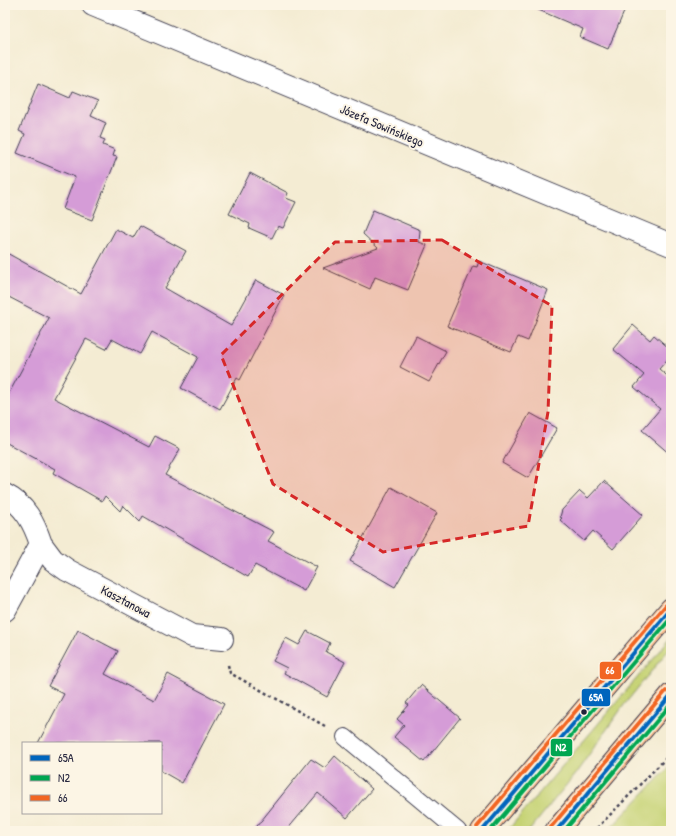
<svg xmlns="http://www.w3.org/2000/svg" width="676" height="836" viewBox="0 0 676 836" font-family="'Patrick Hand',sans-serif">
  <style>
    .green { fill: #c6d374; stroke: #747a58 }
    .building { fill: #d59cd7 }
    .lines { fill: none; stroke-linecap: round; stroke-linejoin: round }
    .lane-casing { stroke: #424052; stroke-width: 18 }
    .street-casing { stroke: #424052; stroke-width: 24 }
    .primary-casing { stroke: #424052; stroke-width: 24 }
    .path { stroke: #424052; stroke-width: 2.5; stroke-dasharray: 3 3; stroke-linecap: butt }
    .lane { stroke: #fff; stroke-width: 16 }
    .street { stroke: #fff; stroke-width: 22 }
    .primary { stroke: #fabb8b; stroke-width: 22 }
    .bus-1-casing { stroke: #fcf5e5; stroke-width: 7 }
    .bus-2-casing { stroke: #fcf5e5; stroke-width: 7 }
    .bus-3-casing { stroke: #fcf5e5; stroke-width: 7 }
    .bus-1 { stroke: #0065bd; stroke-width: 4 }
    .bus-2 { stroke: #00a651; stroke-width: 4 }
    .bus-3 { stroke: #f26522; stroke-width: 4 }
    .marked { fill: #d62828; fill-opacity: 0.2; stroke: #d62828; stroke-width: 3; stroke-dasharray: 8 5; stroke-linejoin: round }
    .bus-dot { fill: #22223b; stroke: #fcf5e5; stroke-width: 1.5 }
    .labels { text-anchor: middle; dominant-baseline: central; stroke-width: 4; stroke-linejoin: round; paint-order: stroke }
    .street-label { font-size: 13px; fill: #22223b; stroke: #fcf5e5 }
    .line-badge { stroke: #fcf5e5; stroke-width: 1.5 }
    .badge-label { font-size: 11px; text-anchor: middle; font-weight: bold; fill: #fff }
  </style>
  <rect width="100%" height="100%" fill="#fcf5e5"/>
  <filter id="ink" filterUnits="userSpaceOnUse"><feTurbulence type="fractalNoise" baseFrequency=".025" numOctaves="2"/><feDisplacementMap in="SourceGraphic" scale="8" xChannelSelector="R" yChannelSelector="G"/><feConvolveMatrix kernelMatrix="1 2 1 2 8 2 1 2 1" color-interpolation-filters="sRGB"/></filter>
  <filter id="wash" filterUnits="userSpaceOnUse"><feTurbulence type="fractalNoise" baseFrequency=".012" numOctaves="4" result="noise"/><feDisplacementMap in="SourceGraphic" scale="16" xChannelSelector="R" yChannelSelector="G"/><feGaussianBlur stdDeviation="0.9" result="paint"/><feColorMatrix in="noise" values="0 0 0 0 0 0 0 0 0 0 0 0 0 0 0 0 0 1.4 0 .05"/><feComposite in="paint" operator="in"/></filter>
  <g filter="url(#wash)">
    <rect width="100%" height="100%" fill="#f4ecd3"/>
    <!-- green -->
    <path class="green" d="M 671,638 L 671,647 L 624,705 L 576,773 L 529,831 L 507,831 Z
      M 671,765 L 671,831 L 608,831 Z"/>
    <g id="blocks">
      <!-- building -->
      <path class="building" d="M 527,5 L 627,5 L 608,49 L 580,37 L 583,29 Z
        M 38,84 L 70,98 L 73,91 L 98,101 L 91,116 L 106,123 L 100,138 L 105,140 L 103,145 L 115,150 L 113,156 L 117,157 L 92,220 L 63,209 L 75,177 L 17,153 L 25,134 L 19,131 Z
        M 250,173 L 288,193 L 286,198 L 296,202 L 283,228 L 278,226 L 272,238 L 249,228 L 250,224 L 229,214 Z
        M 373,210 L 420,230 L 419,242 L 427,245 L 408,290 L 375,277 L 370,289 L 323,268 L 378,248 L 363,234 Z
        M 140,226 L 186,251 L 165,288 L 231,326 L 256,280 L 284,295 L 240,380 L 237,378 L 220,409 L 181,388 L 198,357 L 152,332 L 140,354 L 112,339 L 106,349 L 86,339 L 54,398 L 149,447 L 155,436 L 180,449 L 165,475 L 274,532 L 268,541 L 317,567 L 304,591 L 255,565 L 248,577 L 143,516 L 140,522 L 123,505 L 120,511 L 105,496 L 102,501 L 53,473 L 55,469 L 5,442 L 5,401 L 49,318 L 5,295 L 5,252 L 81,294 L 116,229 L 133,238 Z
        M 479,261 L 548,290 L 528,341 L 518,337 L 511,352 L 447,326 L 473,266 L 477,267 Z
        M 633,325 L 650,340 L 654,335 L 671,350 L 671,355 L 659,369 L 671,379 L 671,455 L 642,430 L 660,409 L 634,387 L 644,375 L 613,349 Z
        M 416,336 L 446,351 L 429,382 L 400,367 Z
        M 530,413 L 557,428 L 528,478 L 502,463 Z
        M 604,481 L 643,515 L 613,549 L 593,531 L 584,541 L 560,520 L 562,518 L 560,517 L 562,510 L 580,491 L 588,498 Z
        M 391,487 L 437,513 L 395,587 L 350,561 Z
        M 78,630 L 118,651 L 105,674 L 154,700 L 168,674 L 224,704 L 182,783 L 161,771 L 161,743 L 38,743 L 64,694 L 48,686 Z
        M 307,631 L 330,643 L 326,652 L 345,662 L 327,697 L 284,673 L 287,668 L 273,661 L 286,638 L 299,645 Z
        M 421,685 L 460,718 L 424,762 L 394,737 L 404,725 L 397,719 L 409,705 L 406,703 Z
        M 335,756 L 372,789 L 347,818 L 318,793 L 286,831 L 253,831 L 311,759 L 325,768 Z"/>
    </g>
  </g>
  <g filter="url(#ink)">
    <use href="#blocks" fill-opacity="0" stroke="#424052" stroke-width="1"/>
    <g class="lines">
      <!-- lane casing -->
      <g class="lane-casing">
        <path id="lane" d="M 345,737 L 458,831"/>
      </g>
      <!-- street casing -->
      <g class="street-casing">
        <path id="street" d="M 93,5 L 671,245
          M 5,495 C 25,505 34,523 41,544 L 5,610
          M 41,544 L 53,560 L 67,570 L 192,636 L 222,639"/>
      </g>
      <!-- primary casing -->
      <g class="primary-casing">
        <path id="primary" d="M 482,831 L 671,609
          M 556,831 L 671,695"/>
      </g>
      <!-- path -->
      <path class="path" d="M 228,665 L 230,673 L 325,726
        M 597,828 L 671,753"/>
      <!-- lane -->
      <use href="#lane" class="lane"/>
      <!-- street -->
      <use href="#street" class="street"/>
      <!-- primary -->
      <use href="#primary" class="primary"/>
      <!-- bus-1 casing -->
      <g class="bus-1-casing">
        <path id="bus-1" d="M 482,831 L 671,609
          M 556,831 L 671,695"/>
      </g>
      <!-- bus-2 casing -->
      <g class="bus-2-casing">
        <path id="bus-2" d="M 490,831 L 671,618
          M 564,831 L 671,704"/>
      </g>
      <!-- bus-3 casing -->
      <g class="bus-3-casing">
        <path id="bus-3" d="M 477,827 L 666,605
          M 551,827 L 666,691"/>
      </g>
      <!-- bus-1 -->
      <use href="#bus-1" class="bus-1"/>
      <!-- bus-2 -->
      <use href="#bus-2" class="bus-2"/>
      <!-- bus-3 -->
      <use href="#bus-3" class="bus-3"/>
    </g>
  </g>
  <!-- marked area -->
  <path class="marked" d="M 442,240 L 552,306 L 548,412 L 528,526 L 383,552 L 273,484 L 221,355 L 335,242 Z"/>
  <!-- markers -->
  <circle class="bus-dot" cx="584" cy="712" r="3.5"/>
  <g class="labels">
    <!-- street labels -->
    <g class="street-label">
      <text transform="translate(382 125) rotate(23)">Józefa Sowińskiego</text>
      <text transform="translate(126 601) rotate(28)">Kasztanowa</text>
    </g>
  </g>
  <g class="line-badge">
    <rect x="599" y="661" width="23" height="19" rx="4" fill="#f26522"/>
    <rect x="581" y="688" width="30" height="19" rx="4" fill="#0065bd"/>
    <rect x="550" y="738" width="23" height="19" rx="4" fill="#00a651"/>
  </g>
  <g class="badge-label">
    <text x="610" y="674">66</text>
    <text x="596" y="701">65A</text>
    <text x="561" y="751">N2</text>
  </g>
  <!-- margin -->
  <rect width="676" height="836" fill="none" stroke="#fcf5e5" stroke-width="20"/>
  <!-- legend -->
  <rect x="22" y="742" width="140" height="72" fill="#fcf5e5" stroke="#a5a1a1"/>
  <rect x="30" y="755" width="20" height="6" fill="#0065bd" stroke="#a5a1a1"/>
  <text x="58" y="762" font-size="12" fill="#22223b">65A</text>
  <rect x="30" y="775" width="20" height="6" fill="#00a651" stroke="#a5a1a1"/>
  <text x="58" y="782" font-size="12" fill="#22223b">N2</text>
  <rect x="30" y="795" width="20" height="6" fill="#f26522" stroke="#a5a1a1"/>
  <text x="58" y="802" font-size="12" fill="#22223b">66</text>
</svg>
